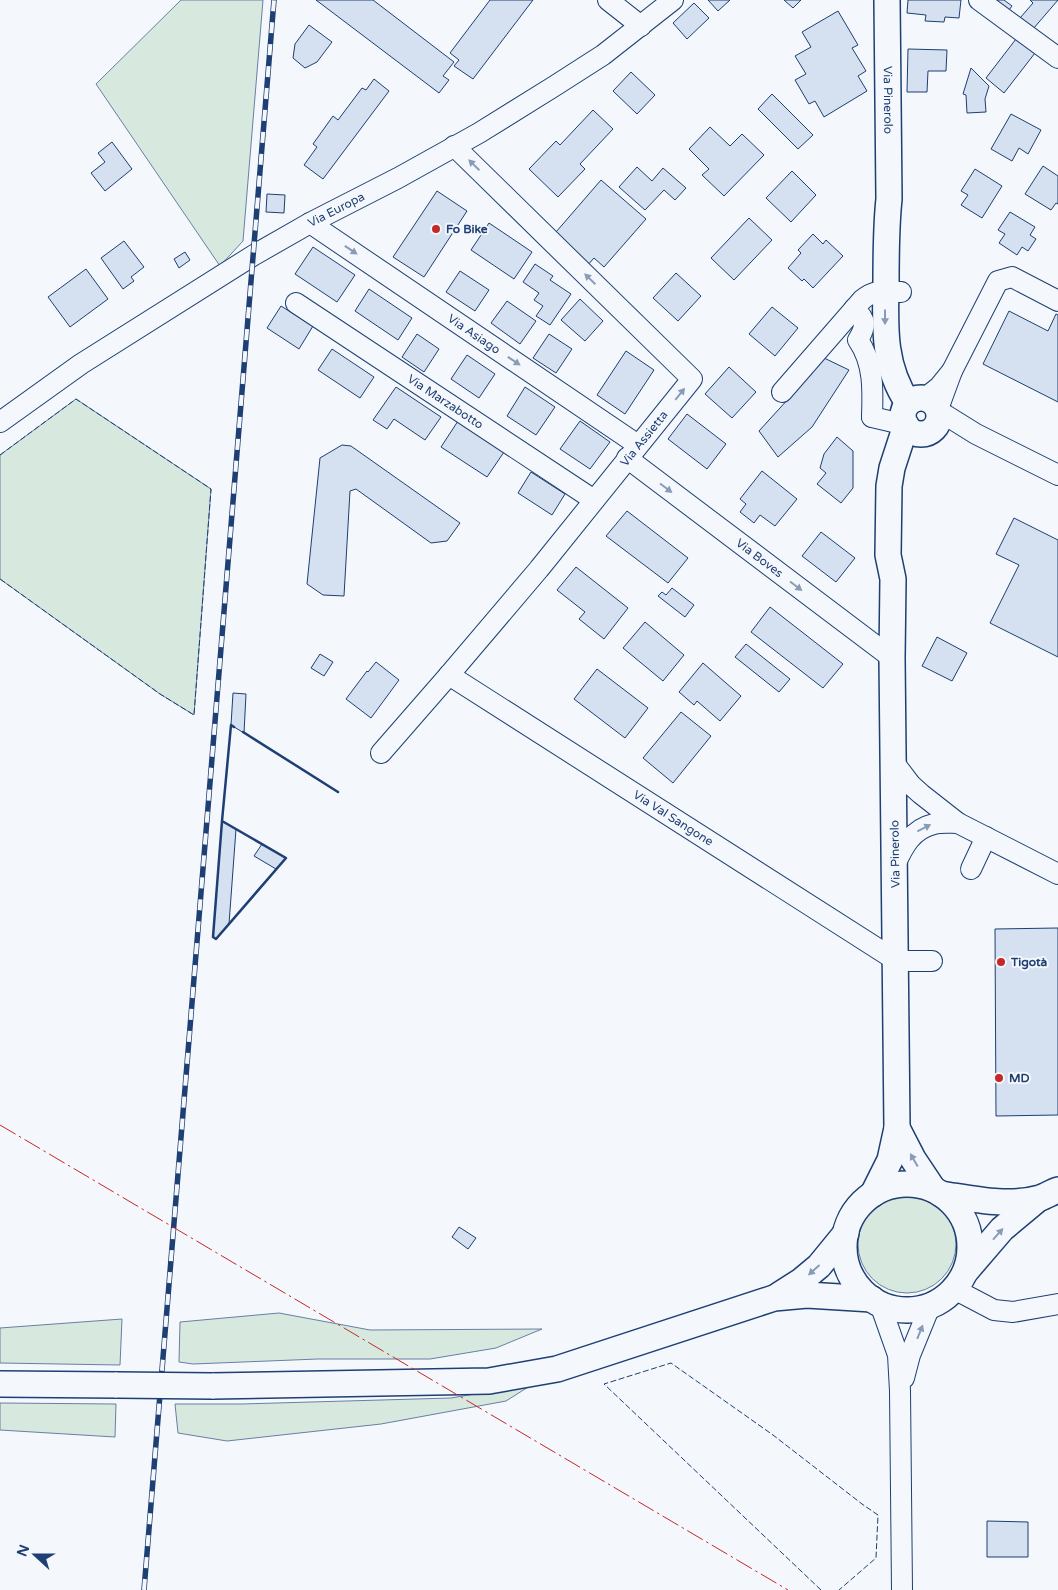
<svg xmlns="http://www.w3.org/2000/svg" width="1058" height="1590" viewBox="0 0 1058 1590" font-family="'Varela Round',sans-serif">
  <style>
    .green { fill: #d7e8df; stroke: #687fa3 }
    .building { fill: #d5e0f0; stroke: #1d3f73 }
    .lines { fill: none; stroke-linecap: round; stroke-linejoin: round }
    .minor-casing { stroke: #1d3f73; stroke-width: 22 }
    .major-casing { stroke: #1d3f73; stroke-width: 28 }
    .minor { stroke: #f4f7fb; stroke-width: 20 }
    .major { stroke: #f4f7fb; stroke-width: 25 }
    .rail-casing { stroke: #1d3f73; stroke-width: 5.5 }
    .rail { stroke: #f4f7fb; stroke-width: 4; stroke-dasharray: 11; stroke-linecap: butt }
    .major-bridge-casing { stroke: #1d3f73; stroke-width: 28; stroke-linecap: butt }
    .major-bridge { stroke: #f4f7fb; stroke-width: 25 }
    .fence { stroke: #1d3f73; stroke-width: 1; stroke-dasharray: 6 2.5; stroke-linecap: butt }
    .wall { stroke: #1d3f73; stroke-width: 2.5 }
    .power { stroke: #c62828; stroke-width: 1; stroke-dasharray: 18 4 2.5 4; stroke-linecap: butt }
    .oneway { fill: #889bb7 }
    .poi-dot { fill: #c62828; stroke: #f4f7fb; stroke-width: 2 }
    .labels { text-anchor: middle; dominant-baseline: central; stroke-width: 4; stroke-linejoin: round; paint-order: stroke }
    .street-label { font-size: 12px; fill: #1d3f73; stroke: #f4f7fb }
    .poi-label { font-size: 12px; font-weight: bold; fill: #1d3f73; stroke: #f4f7fb; text-anchor: start }
  </style>
  <rect width="100%" height="100%" fill="#f4f7fb"/>
  <!-- green -->
  <path class="green" d="M 181,0 L 263,0 L 243,241 L 220,266 L 96,84 Z
    M 76,399 L 211,489 L 194,715 L 160,694 L 0,579 L 0,455 Z
    M858 1244a49 49 0 1 1 98 0a49 49 0 1 1-98 0Z
    M 279,1313 L 370,1330 L 542,1329 L 496,1348 L 430,1359 L 318,1359 L 193,1364 L 179,1362 L 180,1322 Z
    M 122,1319 L 120,1365 L 0,1363 L 0,1328 Z
    M 533,1384 L 506,1401 L 381,1424 L 227,1441 L 178,1433 L 175,1404 L 242,1404 L 451,1398 Z
    M 0,1403 L 116,1404 L 115,1437 L 0,1430 Z"/>
  <!-- building -->
  <path class="building" d="M 316,0 L 373,0 L 454,62 L 443,76 L 449,80 L 439,93 Z
    M 490,0 L 533,0 L 473,79 L 454,66 L 459,60 L 450,53 Z
    M 708,0 L 730,0 L 718,11 Z
    M 784,0 L 801,0 L 793,8 Z
    M 908,0 L 961,0 L 959,18 L 945,17 L 944,22 L 925,21 L 926,15 L 907,13 Z
    M 989,0 L 1004,0 L 1012,6 L 1006,14 Z
    M 1030,0 L 1058,0 L 1033,29 L 1020,18 L 1033,3 Z
    M 694,3 L 709,18 L 687,39 L 673,23 Z
    M 838,11 L 858,45 L 852,48 L 866,71 L 858,76 L 867,91 L 824,117 L 815,101 L 809,104 L 795,80 L 806,74 L 795,56 L 811,47 L 802,32 Z
    M 309,25 L 332,42 L 317,62 L 305,68 L 293,58 L 295,44 Z
    M 1016,39 L 1035,53 L 1004,93 L 986,78 Z
    M 908,49 L 947,50 L 946,71 L 928,71 L 927,92 L 907,92 Z
    M 971,68 L 989,86 L 985,99 L 986,112 L 967,113 L 966,95 L 963,94 Z
    M 631,72 L 655,95 L 637,114 L 613,91 Z
    M 374,79 L 389,91 L 323,179 L 304,165 L 317,147 L 313,144 L 333,116 L 338,120 L 362,88 L 366,90 Z
    M 772,94 L 813,135 L 798,149 L 758,109 Z
    M 593,110 L 613,129 L 580,164 L 585,169 L 558,197 L 529,169 L 556,141 L 560,145 Z
    M 1011,114 L 1041,130 L 1028,154 L 1019,148 L 1012,161 L 991,149 Z
    M 710,127 L 730,146 L 742,134 L 764,155 L 724,196 L 702,175 L 709,169 L 689,149 Z
    M 112,142 L 132,169 L 105,191 L 91,173 L 105,162 L 98,153 Z
    M 1043,166 L 1058,176 L 1058,204 L 1056,203 L 1051,210 L 1025,194 Z
    M 637,167 L 652,181 L 663,168 L 686,188 L 675,200 L 664,190 L 645,210 L 619,187 Z
    M 975,169 L 1002,186 L 982,218 L 961,205 L 968,195 L 961,191 Z
    M 792,171 L 816,195 L 791,222 L 766,198 Z
    M 601,180 L 646,219 L 604,267 L 594,258 L 586,267 L 561,244 L 564,240 L 556,232 Z
    M 437,191 L 467,211 L 424,277 L 393,257 Z
    M 267,194 L 285,195 L 284,213 L 266,212 Z
    M 1010,212 L 1035,227 L 1030,235 L 1036,239 L 1028,251 L 1022,247 L 1017,255 L 999,243 L 1005,234 L 998,230 Z
    M 749,218 L 772,240 L 734,280 L 711,258 Z
    M 489,223 L 532,252 L 514,279 L 471,250 Z
    M 813,234 L 823,244 L 826,240 L 843,256 L 813,288 L 804,279 L 802,281 L 788,268 L 801,253 L 798,250 Z
    M 124,241 L 144,267 L 131,277 L 134,281 L 123,289 L 101,258 Z
    M 313,247 L 355,275 L 337,302 L 295,274 Z
    M 185,252 L 190,260 L 179,268 L 174,259 Z
    M 535,264 L 553,276 L 550,280 L 571,294 L 550,325 L 536,316 L 543,306 L 534,300 L 539,293 L 523,282 Z
    M 86,269 L 108,299 L 70,327 L 48,297 Z
    M 460,271 L 489,290 L 475,311 L 446,292 Z
    M 676,273 L 701,296 L 678,321 L 653,298 Z
    M 369,289 L 412,318 L 398,340 L 355,311 Z
    M 580,299 L 603,321 L 585,341 L 561,320 Z
    M 507,301 L 536,321 L 520,344 L 491,323 Z
    M 281,306 L 313,326 L 299,349 L 267,328 Z
    M 772,307 L 798,328 L 775,356 L 749,334 Z
    M 1009,311 L 1048,331 L 1056,314 L 1058,315 L 1058,402 L 983,364 Z
    M 417,334 L 439,349 L 424,372 L 402,357 Z
    M 549,334 L 572,349 L 556,373 L 533,358 Z
    M 332,349 L 374,377 L 360,398 L 318,370 Z
    M 626,351 L 654,370 L 625,414 L 597,395 Z
    M 467,355 L 495,374 L 479,398 L 451,379 Z
    M 822,357 L 849,370 L 812,427 L 778,457 L 759,431 L 811,374 Z
    M 729,367 L 756,392 L 732,418 L 705,394 Z
    M 396,387 L 441,417 L 425,440 L 394,419 L 387,429 L 373,420 Z
    M 525,387 L 555,407 L 536,435 L 507,416 Z
    M 687,414 L 726,444 L 707,469 L 668,439 Z
    M 458,421 L 504,452 L 487,477 L 441,447 Z
    M 580,421 L 610,442 L 590,469 L 560,449 Z
    M 837,437 L 853,451 L 853,488 L 841,503 L 817,484 L 826,473 L 820,468 L 824,454 Z
    M 342,445 L 351,446 L 460,523 L 447,541 L 431,543 L 356,489 L 350,491 L 344,596 L 323,595 L 307,584 L 320,458 Z
    M 762,471 L 797,499 L 775,526 L 760,515 L 754,523 L 740,512 L 746,504 L 740,499 Z
    M 531,472 L 565,494 L 552,515 L 518,493 Z
    M 627,511 L 688,558 L 668,583 L 606,536 Z
    M 1014,518 L 1058,540 L 1058,657 L 990,623 L 1019,565 L 996,554 Z
    M 821,532 L 855,558 L 836,582 L 802,556 Z
    M 576,567 L 628,608 L 604,639 L 579,619 L 585,612 L 557,590 Z
    M 672,588 L 694,605 L 685,617 L 658,596 L 662,592 L 666,595 Z
    M 770,607 L 843,664 L 823,688 L 751,632 Z
    M 645,622 L 684,655 L 663,681 L 623,648 Z
    M 937,637 L 967,653 L 952,681 L 922,666 Z
    M 746,644 L 790,679 L 779,692 L 735,657 Z
    M 320,654 L 333,662 L 324,676 L 311,668 Z
    M 376,662 L 399,680 L 371,718 L 346,699 L 367,671 L 368,672 Z
    M 703,663 L 741,696 L 720,721 L 697,701 L 694,705 L 679,692 Z
    M 597,669 L 648,708 L 625,738 L 574,699 Z
    M 233,693 L 246,694 L 244,733 L 231,725 Z
    M 681,712 L 711,736 L 673,783 L 643,758 Z
    M 222,821 L 236,829 L 229,924 L 216,939 L 213,937 Z
    M 262,844 L 286,858 L 276,869 L 254,856 Z
    M 1058,928 L 1058,1115 L 996,1116 L 995,929 Z
    M 459,1227 L 476,1238 L 468,1249 L 452,1237 Z
    M 987,1521 L 1028,1522 L 1028,1557 L 987,1557 Z"/>
  <g class="lines">
    <!-- minor casing -->
    <g class="minor-casing">
      <g id="minor">
        <path d="M 608,0 L 641,26"/>
        <path d="M 979,0 L 1058,58"/>
        <path id="s1" d="M 310,223 L 638,445"/>
        <path id="s2" d="M 296,303 L 594,500"/>
        <path d="M 854,309 C 867,319 866,327 858,340 C 874,363 873,390 872,417"/>
        <path d="M 952,371 L 998,281 L 1012,277 L 1058,301"/>
        <path d="M 782,392 L 862,300 C 875,289 884,291 901,292"/>
        <path d="M 925,398 L 939,387 L 952,371 L 938,409"/>
        <path d="M 939,411 L 976,434 L 1058,475"/>
        <path d="M 872,417 L 906,425"/>
        <path id="s3" d="M 0,422 L 81,364 L 254,255 L 310,223 L 398,178 L 479,133 L 553,87 L 603,55 L 673,0"/>
        <path id="s4" d="M 627,458 L 892,658"/>
        <path id="s5" d="M 449,675 L 897,961 L 932,961"/>
        <path id="s6" d="M 381,753 L 449,675 L 539,569 L 692,379 L 454,146"/>
        <path d="M 895,764 L 911,785 L 921,794 L 958,823 C 950,823 941,822 934,824 C 912,829 903,847 895,865"/>
        <path d="M 958,823 L 1058,874"/>
        <path d="M 971,869 L 986,837"/>
        <path d="M 954,1289 L 994,1310 L 1013,1312 L 1058,1304"/>
        <path d="M 880,1304 L 898,1355 L 900,1391 L 902,1590"/>
        <path d="M 904,1378 L 910,1355 L 930,1306"/>
      </g>
    </g>
    <!-- major casing -->
    <g class="major-casing">
      <g id="major">
        <path id="s7" d="M 887,0 L 889,199 C 886,227 886,255 886,284 C 885,327 883,366 908,403"/>
        <circle cx="921" cy="416" r="18"/>
        <path d="M 897,1128 L 913,1159 L 933,1189"/>
        <circle cx="907" cy="1247" r="63"/>
        <path d="M 873,1194 L 890,1160 L 897,1128 L 892,658 L 893,579 L 888,555 L 889,486 L 892,468 L 906,425"/>
        <path d="M 941,1194 C 974,1199 1007,1207 1040,1198 C 1046,1196 1052,1192 1058,1190"/>
        <path d="M 966,1271 L 1002,1229 L 1038,1199"/>
        <path d="M 779,1295 L 801,1281 L 819,1266 L 846,1233"/>
        <path d="M 0,1384 L 117,1385"/>
        <path d="M 212,1386 L 489,1381 L 557,1369 L 774,1298 L 807,1295 L 872,1299"/>
      </g>
    </g>
    <!-- minor -->
    <use href="#minor" class="minor"/>
    <!-- major -->
    <use href="#major" class="major"/>
    <!-- rail casing -->
    <g class="rail-casing">
      <path id="rail" d="M 144,1590 L 274,0"/>
    </g>
    <!-- rail -->
    <use href="#rail" class="rail"/>
    <!-- major-bridge casing -->
    <g class="major-bridge-casing">
      <path id="major-bridge" d="M 117,1385 L 212,1386"/>
    </g>
    <!-- major-bridge -->
    <use href="#major-bridge" class="major-bridge"/>
    <!-- fence -->
    <path class="fence" d="M 0,455 L 76,399 L 211,489 L 194,715 L 160,694 L 0,579
      M 821,1590 L 604,1384 L 671,1363 L 773,1435 L 862,1504 L 878,1515 L 876,1558 L 839,1590"/>
    <!-- wall -->
    <path class="wall" d="M 243,732 L 338,792
      M 222,821 L 286,858 L 216,939 L 213,937 Z
      M 222,821 L 231,725 L 234,727"/>
    <!-- power -->
    <path class="power" d="M 0,1125 L 788,1590"/>
  </g>
  <!-- one-way arrows -->
  <defs><path id="oneway-solid" d="M-6-.8H1V-3.2L6.5 0L1 3.2V.8H-6Z" transform="scale(1.25)"/></defs>
  <g class="oneway">
    <use href="#oneway-solid" transform="translate(474 165) rotate(-136)"/>
    <use href="#oneway-solid" transform="translate(351 250) rotate(34)"/>
    <use href="#oneway-solid" transform="translate(590 279) rotate(-136)"/>
    <use href="#oneway-solid" transform="translate(885 317) rotate(90)"/>
    <use href="#oneway-solid" transform="translate(514 361) rotate(34)"/>
    <use href="#oneway-solid" transform="translate(680 394) rotate(-51)"/>
    <use href="#oneway-solid" transform="translate(666 488) rotate(37)"/>
    <use href="#oneway-solid" transform="translate(796 586) rotate(37)"/>
    <use href="#oneway-solid" transform="translate(924 828) rotate(-27)"/>
    <use href="#oneway-solid" transform="translate(914 1160) rotate(-120)"/>
    <use href="#oneway-solid" transform="translate(998 1234) rotate(-48)"/>
    <use href="#oneway-solid" transform="translate(814 1270) rotate(138)"/>
    <use href="#oneway-solid" transform="translate(920 1332) rotate(-68)"/>
  </g>
  <!-- markers -->
  <g class="poi-dot">
    <circle cx="436" cy="229" r="5"/>
    <circle cx="1001" cy="962" r="5"/>
    <circle cx="999" cy="1078" r="5"/>
  </g>
  <g class="labels">
    <!-- street labels -->
    <g class="street-label">
      <text stroke="none"><textPath href="#s7" startOffset="100">Via Pinerolo</textPath></text>
      <text stroke="none"><textPath href="#s3" startOffset="398">Via Europa</textPath></text>
      <text stroke="none"><textPath href="#s1" startOffset="198">Via Asiago</textPath></text>
      <text stroke="none"><textPath href="#s2" startOffset="179">Via Marzabotto</textPath></text>
      <text stroke="none"><textPath href="#s6" startOffset="410">Via Assietta</textPath></text>
      <text stroke="none"><textPath href="#s4" startOffset="166">Via Boves</textPath></text>
      <text stroke="none"><textPath href="#s5" startOffset="266">Via Val Sangone</textPath></text>
      <text transform="translate(895 854) rotate(-91)">Via Pinerolo</text>
    </g>
    <!-- poi labels -->
    <g class="poi-label">
      <text x="446" y="229">Fo Bike</text>
      <text x="1011" y="962">Tigotà</text>
      <text x="1009" y="1078">MD</text>
    </g>
  </g>
  <!-- north arrow -->
  <g transform="translate(35 1555) rotate(291)" stroke="#f4f7fb" stroke-width="4" paint-order="stroke">
  <path d="M0-4L9 19L0 12L-9 19Z" fill="#1d3f73"/>
  <text y="-8" font-size="14" font-weight="bold" text-anchor="middle" fill="#1d3f73">N</text>
  </g>
</svg>
